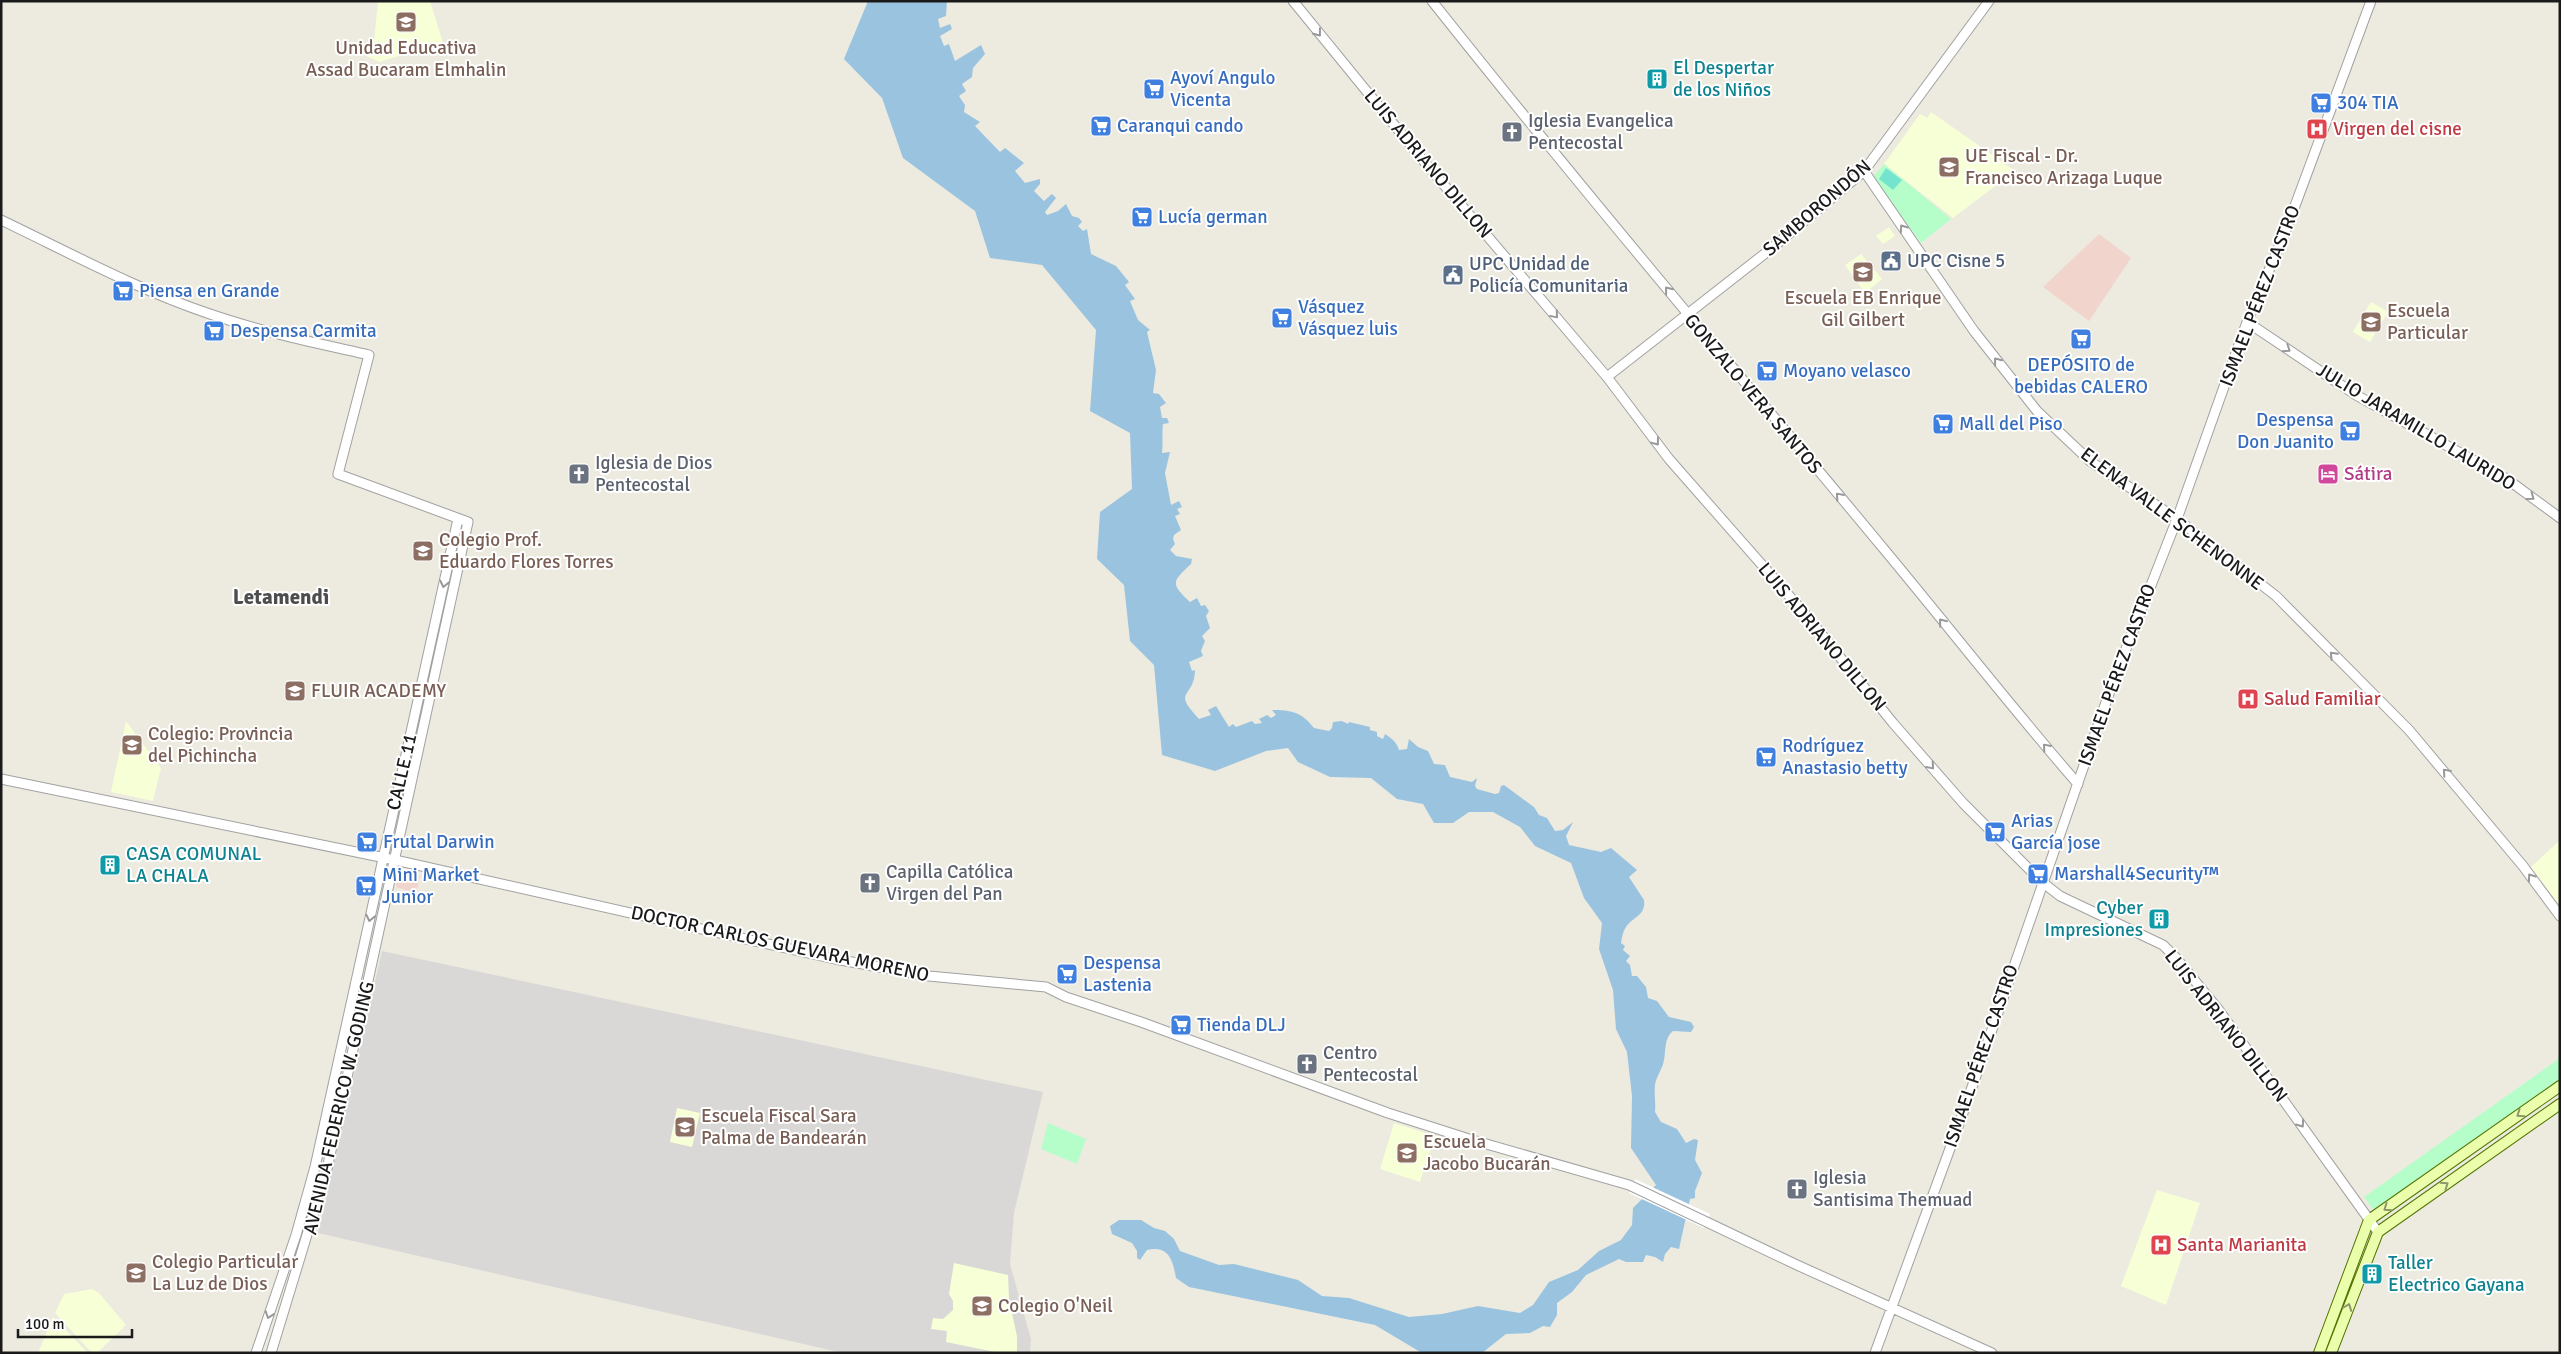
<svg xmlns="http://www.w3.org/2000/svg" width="2561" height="1354" viewBox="0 0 2561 1354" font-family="Signika,sans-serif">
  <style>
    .residential { fill: #d9d8d7 }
    .commercial { fill: #f1d4cb }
    .education { fill: #f7ffd6 }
    .park { fill: #b5fec9 }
    .pitch { fill: #75e4ce }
    .water { fill: #9ac3e0 }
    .pier { fill: #fff }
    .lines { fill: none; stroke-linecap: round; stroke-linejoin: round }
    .tertiary-casing { stroke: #a1a1a1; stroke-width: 11 }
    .secondary-casing { stroke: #517300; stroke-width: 12 }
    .tertiary { stroke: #fff; stroke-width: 9 }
    .secondary { stroke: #ebfeac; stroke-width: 10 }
    .oneway { stroke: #989898 }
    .oneway2 { stroke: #8d976a }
    .labels { text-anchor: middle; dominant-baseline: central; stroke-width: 4; stroke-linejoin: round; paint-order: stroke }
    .education-label { font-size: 19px; fill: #785e54; stroke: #fff; text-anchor: start }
    .culture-label { font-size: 19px; fill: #0d838f; stroke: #fff; text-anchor: start }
    .shop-label { font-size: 19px; fill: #366cbe; stroke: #fff; text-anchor: start }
    .worship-label { font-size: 19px; fill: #5b616d; stroke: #fff; text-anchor: start }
    .health-label { font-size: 19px; fill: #be3a42; stroke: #fff; text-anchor: start }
    .street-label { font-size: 19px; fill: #1a1a1a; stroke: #fff }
    .service-label { font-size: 19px; fill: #4e5e75; stroke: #fff; text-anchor: start }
    .hotel-label { font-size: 19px; fill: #b23c85; stroke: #fff; text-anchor: start }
    .quarter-label { font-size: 21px; font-weight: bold; fill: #4d4d4d; stroke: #fff }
  </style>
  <rect width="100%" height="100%" fill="#edebdf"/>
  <!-- residential -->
  <path class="residential" d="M 382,951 L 1043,1092 L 1014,1213 L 1010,1264 L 1031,1339 L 1030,1353 L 843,1353 L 318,1233 Z"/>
  <!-- commercial -->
  <path class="commercial" d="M 2099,234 L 2131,258 L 2089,321 L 2043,287 Z
    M 399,872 L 420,876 L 416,893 L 396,887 Z"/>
  <!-- education -->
  <path class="education" d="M 378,1 L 430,1 L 443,43 L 379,62 L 362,54 L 364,49 L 374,42 Z
    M 1931,112 L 2015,171 L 1953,218 L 1884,164 L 1920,114 L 1927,118 Z
    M 1889,227 L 1895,236 L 1883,244 L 1876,236 Z
    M 1861,254 L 1882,279 L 1865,293 L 1845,265 Z
    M 2371,302 L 2388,312 L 2370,342 L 2353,332 Z
    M 126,721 L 161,768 L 153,801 L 111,792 Z
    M 2560,840 L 2560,906 L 2531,867 Z
    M 677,1108 L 700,1113 L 692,1147 L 670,1142 Z
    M 1394,1123 L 1435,1136 L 1420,1182 L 1380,1169 Z
    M 2157,1190 L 2200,1203 L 2166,1305 L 2121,1286 Z
    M 954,1263 L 1008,1275 L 1009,1300 L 1017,1336 L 1017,1353 L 1000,1353 L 946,1342 L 947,1331 L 931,1329 L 933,1318 L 943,1319 L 953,1310 L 953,1301 L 949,1294 Z
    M 92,1289 L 99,1293 L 126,1325 L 97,1353 L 92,1353 L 55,1313 L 64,1294 Z
    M 53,1317 L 88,1353 L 38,1353 Z"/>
  <!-- park -->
  <path class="park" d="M 1884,164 L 1951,219 L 1921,243 L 1873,177 Z
    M 2560,1055 L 2560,1082 L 2375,1212 L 2364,1197 L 2557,1060 Z
    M 1048,1123 L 1086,1139 L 1077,1164 L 1041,1149 Z"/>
  <!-- pitch -->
  <path class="pitch" d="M 1886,168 L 1902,180 L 1893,190 L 1879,179 Z"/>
  <!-- water -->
  <path class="water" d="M 868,1 L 947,1 L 946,16 L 938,19 L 940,28 L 950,24 L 952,29 L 940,36 L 944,46 L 949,44 L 955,61 L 981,45 L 985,54 L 973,68 L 972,77 L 962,84 L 966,91 L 959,96 L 965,105 L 964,112 L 980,122 L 975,126 L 1000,152 L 1005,148 L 1024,163 L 1015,171 L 1025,183 L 1040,179 L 1040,184 L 1034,191 L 1044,201 L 1052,194 L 1056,198 L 1045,212 L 1047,215 L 1058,211 L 1066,204 L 1072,216 L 1079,218 L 1082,222 L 1078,226 L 1083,231 L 1087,229 L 1091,254 L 1116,266 L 1129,282 L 1125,285 L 1135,299 L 1130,301 L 1138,320 L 1150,330 L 1147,332 L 1156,370 L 1153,393 L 1159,394 L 1166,403 L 1160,407 L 1162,418 L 1167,418 L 1169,423 L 1163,424 C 1162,428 1163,445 1162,453 L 1170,452 L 1165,473 L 1171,505 L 1179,501 L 1182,507 L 1177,509 L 1180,514 L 1175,516 L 1181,530 L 1174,535 L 1173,539 L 1175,544 L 1170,550 L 1176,556 L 1192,559 L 1191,564 C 1172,582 1170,583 1190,602 L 1197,598 L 1201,606 L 1205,605 L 1209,611 L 1206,616 L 1210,628 L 1202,636 L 1205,641 L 1201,651 L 1203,656 L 1189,662 L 1192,671 L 1195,670 C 1194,700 1171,689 1199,719 L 1211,715 L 1208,710 L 1216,706 L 1229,727 L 1233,724 L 1236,727 L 1252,721 L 1255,724 L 1262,723 L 1259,719 L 1267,715 L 1271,718 L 1276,715 L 1272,710 C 1291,710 1302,712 1314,728 L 1329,731 L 1332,728 L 1333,722 L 1342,721 L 1348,724 L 1349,722 L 1370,727 L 1370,730 L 1377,732 L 1377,736 L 1383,739 L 1385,734 C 1391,738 1397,742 1399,750 L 1407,749 L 1409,739 L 1418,747 L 1428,751 L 1434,764 L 1445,765 L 1450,777 L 1472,782 L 1477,778 L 1475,786 L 1477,789 L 1495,794 L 1499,793 L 1501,786 L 1504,785 L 1534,807 L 1539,815 L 1547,818 L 1555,831 L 1563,830 L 1573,822 L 1566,836 L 1569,845 L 1601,852 L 1611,848 L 1637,870 L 1629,877 L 1644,900 C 1646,916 1633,916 1626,927 C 1623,931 1622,937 1621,943 L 1625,946 L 1623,950 L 1630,956 L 1626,961 L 1630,965 L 1632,976 L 1637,976 L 1646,987 L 1648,998 L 1657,1001 L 1669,1017 L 1691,1022 L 1694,1027 L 1691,1032 L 1673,1031 C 1664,1038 1666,1050 1664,1060 C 1663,1068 1656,1077 1655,1085 C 1654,1095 1656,1103 1655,1112 L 1661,1122 L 1677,1129 L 1686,1143 L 1694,1139 L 1698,1140 L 1695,1160 L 1702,1173 L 1695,1191 L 1695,1198 L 1690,1199 L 1679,1249 L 1671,1247 L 1665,1254 L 1663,1262 L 1655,1257 L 1646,1255 L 1643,1262 L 1626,1262 L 1619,1259 L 1586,1275 L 1572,1292 L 1557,1303 L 1557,1315 L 1550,1327 L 1543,1326 L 1530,1333 L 1506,1334 L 1482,1353 L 1422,1353 L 1375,1325 L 1189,1287 L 1176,1278 C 1173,1261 1169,1245 1147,1250 L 1140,1260 L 1137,1258 L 1137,1251 L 1132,1243 L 1112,1234 L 1110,1226 L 1119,1220 L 1141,1220 L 1154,1228 L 1165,1231 L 1174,1239 L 1180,1251 L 1219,1265 L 1234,1264 L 1298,1280 L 1322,1296 L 1349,1298 L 1409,1317 L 1442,1314 L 1478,1306 L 1520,1313 L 1533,1305 L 1549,1282 L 1578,1270 L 1599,1251 L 1621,1240 L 1632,1225 L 1633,1208 L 1656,1185 L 1631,1148 L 1632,1096 L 1627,1052 L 1616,1029 L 1613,990 L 1599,949 L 1602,923 L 1584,898 L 1571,863 L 1535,846 L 1520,827 L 1493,812 L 1469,812 L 1453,823 L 1434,823 L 1423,804 L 1397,799 L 1371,778 L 1330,777 L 1298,762 L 1288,748 L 1266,751 L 1215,771 L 1162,755 L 1154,665 L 1130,641 L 1124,585 L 1097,559 L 1100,512 L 1132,489 L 1130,433 L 1090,411 L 1096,330 L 1042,265 L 990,258 L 975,211 L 903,158 L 882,98 L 844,59 Z"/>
  <!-- pier -->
  <path class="pier" d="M 1635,1179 L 1710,1214 L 1704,1228 L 1629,1193 Z"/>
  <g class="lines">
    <!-- tertiary casing -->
    <g class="tertiary-casing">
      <path id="tertiary" d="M 1293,1 L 1422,159 L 1607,377 L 1669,459 L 1806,615 L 1893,723 L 1963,803 L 2042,882 L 2060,896 L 2163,945 L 2177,959 L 2218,1009 L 2378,1232
        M 1432,1 C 1579,186 1732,366 1883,548 C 1948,626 2011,707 2078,784
        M 1864,171 L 1974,331 L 2037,411 L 2090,461 L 2177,519 L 2276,596 L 2409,730 L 2523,866 L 2560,916
        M 1,220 C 70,253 138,290 210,314 C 262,332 316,343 369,355 L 338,474 L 468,522 L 327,1169 L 271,1353
        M 2247,322 L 2356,395 L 2507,479 L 2560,518
        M 1607,377 L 1772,248 L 1864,171 L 1989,1
        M 1,779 L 395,860 L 835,959 L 929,976 L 1046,987 L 1066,997 L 1141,1022 L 1388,1113 L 1469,1139 L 1629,1185 L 1797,1265 L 1992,1353
        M 256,1353 L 296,1235 L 315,1167 L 458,519
        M 1875,1353 L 1963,1113 L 2113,682 L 2177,519 L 2247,322 L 2286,230 L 2371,1"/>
    </g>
    <!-- secondary casing -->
    <g class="secondary-casing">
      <path id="secondary" d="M 2319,1353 L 2369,1220 L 2560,1086
        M 2331,1353 L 2378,1232 L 2560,1104"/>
    </g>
    <!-- tertiary -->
    <use href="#tertiary" class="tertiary"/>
    <!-- secondary -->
    <use href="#secondary" class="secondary"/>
  </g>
  <!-- one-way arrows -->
  <defs><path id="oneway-chevron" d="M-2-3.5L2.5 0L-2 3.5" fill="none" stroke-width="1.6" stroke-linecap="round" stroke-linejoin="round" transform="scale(1.25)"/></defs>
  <g class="oneway">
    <use href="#oneway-chevron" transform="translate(1318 33) rotate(52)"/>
    <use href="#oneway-chevron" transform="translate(1903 228) rotate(-125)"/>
    <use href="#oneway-chevron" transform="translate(1668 290) rotate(-129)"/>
    <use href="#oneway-chevron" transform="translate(1555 315) rotate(50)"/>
    <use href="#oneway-chevron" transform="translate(2287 349) rotate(34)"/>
    <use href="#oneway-chevron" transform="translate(1997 361) rotate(-128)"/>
    <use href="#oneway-chevron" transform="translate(1656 442) rotate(53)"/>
    <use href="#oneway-chevron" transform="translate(1839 496) rotate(-131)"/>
    <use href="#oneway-chevron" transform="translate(2531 497) rotate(36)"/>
    <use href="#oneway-chevron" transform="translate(444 584) rotate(102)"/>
    <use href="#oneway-chevron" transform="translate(1942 622) rotate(-129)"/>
    <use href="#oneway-chevron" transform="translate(2333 655) rotate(-134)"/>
    <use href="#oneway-chevron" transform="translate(2046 747) rotate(-131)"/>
    <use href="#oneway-chevron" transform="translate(1931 766) rotate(49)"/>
    <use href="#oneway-chevron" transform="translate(2446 772) rotate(-131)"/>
    <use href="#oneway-chevron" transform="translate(2531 877) rotate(-126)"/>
    <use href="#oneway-chevron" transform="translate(370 918) rotate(102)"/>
    <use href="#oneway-chevron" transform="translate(2301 1124) rotate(54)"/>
    <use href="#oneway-chevron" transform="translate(269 1315) rotate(109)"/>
  </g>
  <g class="oneway2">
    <use href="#oneway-chevron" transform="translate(2520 1114) rotate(145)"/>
    <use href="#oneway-chevron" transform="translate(2445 1185) rotate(-35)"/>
    <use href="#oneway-chevron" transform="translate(2387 1208) rotate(145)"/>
    <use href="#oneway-chevron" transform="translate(2348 1307) rotate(-69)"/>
  </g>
  <!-- icons -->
  <defs>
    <g id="school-square" transform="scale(1.125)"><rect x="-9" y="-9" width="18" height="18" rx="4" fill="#8d6e63" stroke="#fff"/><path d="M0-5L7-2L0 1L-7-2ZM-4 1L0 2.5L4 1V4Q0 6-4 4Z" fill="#fff"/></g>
    <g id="building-square" transform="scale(1.125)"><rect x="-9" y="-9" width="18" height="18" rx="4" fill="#0f9aa8" stroke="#fff"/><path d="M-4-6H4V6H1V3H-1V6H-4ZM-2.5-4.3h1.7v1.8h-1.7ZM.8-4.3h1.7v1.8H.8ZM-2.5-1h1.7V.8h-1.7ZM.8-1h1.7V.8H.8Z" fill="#fff"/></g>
    <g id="supermarket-square" transform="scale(1.125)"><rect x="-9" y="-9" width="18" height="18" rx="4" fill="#3f7fe0" stroke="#fff"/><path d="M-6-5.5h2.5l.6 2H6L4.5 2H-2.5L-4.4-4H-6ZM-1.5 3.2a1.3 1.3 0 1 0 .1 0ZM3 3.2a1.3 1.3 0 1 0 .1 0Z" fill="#fff"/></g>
    <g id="hospital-square" transform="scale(1.125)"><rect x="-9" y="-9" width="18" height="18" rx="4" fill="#e0444e" stroke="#fff"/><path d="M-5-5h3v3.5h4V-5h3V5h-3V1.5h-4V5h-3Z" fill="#fff"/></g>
    <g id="church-square" transform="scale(1.125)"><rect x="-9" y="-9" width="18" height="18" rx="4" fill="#6b7280" stroke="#fff"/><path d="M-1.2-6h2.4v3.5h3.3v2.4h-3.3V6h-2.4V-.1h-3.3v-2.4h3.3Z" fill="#fff"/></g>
    <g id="civic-square" transform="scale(1.125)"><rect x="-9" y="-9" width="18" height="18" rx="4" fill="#5c6f8a" stroke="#fff"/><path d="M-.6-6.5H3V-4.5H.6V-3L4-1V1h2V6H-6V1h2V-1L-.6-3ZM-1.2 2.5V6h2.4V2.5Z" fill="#fff"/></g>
    <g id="hotel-square" transform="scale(1.125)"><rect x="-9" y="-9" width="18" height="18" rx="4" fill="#d1479c" stroke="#fff"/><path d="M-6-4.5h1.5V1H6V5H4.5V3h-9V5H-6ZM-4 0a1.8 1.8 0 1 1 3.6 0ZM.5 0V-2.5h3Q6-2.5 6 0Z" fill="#fff"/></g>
  </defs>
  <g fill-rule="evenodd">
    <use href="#school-square" x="406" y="22"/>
    <use href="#building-square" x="1657" y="79"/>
    <use href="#supermarket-square" x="1154" y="89"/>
    <use href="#supermarket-square" x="2321" y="103"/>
    <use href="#supermarket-square" x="1101" y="126"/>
    <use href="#hospital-square" x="2317" y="129"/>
    <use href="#church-square" x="1512" y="132"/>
    <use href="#school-square" x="1949" y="167"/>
    <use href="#supermarket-square" x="1142" y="217"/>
    <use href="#civic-square" x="1891" y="261"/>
    <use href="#school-square" x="1863" y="272"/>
    <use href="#civic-square" x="1453" y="275"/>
    <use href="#supermarket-square" x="123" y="291"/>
    <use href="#supermarket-square" x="1282" y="318"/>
    <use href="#school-square" x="2371" y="322"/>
    <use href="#supermarket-square" x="214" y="331"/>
    <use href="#supermarket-square" x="2081" y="339"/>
    <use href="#supermarket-square" x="1767" y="371"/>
    <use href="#supermarket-square" x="1943" y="424"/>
    <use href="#supermarket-square" x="2350" y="431"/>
    <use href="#church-square" x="579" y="474"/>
    <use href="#hotel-square" x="2328" y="474"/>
    <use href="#school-square" x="423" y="551"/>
    <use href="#school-square" x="295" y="691"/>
    <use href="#hospital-square" x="2248" y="699"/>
    <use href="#school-square" x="132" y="745"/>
    <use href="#supermarket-square" x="1766" y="757"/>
    <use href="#supermarket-square" x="1995" y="832"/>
    <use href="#supermarket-square" x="367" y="842"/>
    <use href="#building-square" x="110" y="865"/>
    <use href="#supermarket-square" x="2038" y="874"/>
    <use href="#church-square" x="870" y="883"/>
    <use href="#supermarket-square" x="366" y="886"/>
    <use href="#building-square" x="2159" y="919"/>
    <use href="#supermarket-square" x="1067" y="974"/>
    <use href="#supermarket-square" x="1181" y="1025"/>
    <use href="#church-square" x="1307" y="1064"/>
    <use href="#school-square" x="685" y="1127"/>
    <use href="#school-square" x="1407" y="1153"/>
    <use href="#church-square" x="1797" y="1189"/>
    <use href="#hospital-square" x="2161" y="1245"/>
    <use href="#school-square" x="136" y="1273"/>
    <use href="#building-square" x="2372" y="1274"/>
    <use href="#school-square" x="982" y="1306"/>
  </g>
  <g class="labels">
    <!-- education labels -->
    <g class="education-label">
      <text x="406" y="48" text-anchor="middle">Unidad Educativa<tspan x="406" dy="22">Assad Bucaram Elmhalin</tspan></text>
      <text x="1965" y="156">UE Fiscal - Dr.<tspan x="1965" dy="22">Francisco Arizaga Luque</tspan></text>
      <text x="1863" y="298" text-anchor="middle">Escuela EB Enrique<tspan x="1863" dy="22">Gil Gilbert</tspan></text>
      <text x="2387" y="311">Escuela<tspan x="2387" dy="22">Particular</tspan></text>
      <text x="439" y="540">Colegio Prof.<tspan x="439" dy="22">Eduardo Flores Torres</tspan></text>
      <text x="311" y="691">FLUIR ACADEMY</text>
      <text x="148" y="734">Colegio: Provincia<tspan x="148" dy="22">del Pichincha</tspan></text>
      <text x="701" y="1116">Escuela Fiscal Sara<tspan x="701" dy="22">Palma de Bandearán</tspan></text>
      <text x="1423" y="1142">Escuela<tspan x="1423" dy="22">Jacobo Bucarán</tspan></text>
      <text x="152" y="1262">Colegio Particular<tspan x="152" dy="22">La Luz de Dios</tspan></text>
      <text x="998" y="1306">Colegio O'Neil</text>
    </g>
    <!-- culture labels -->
    <g class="culture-label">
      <text x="1673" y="68">El Despertar<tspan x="1673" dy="22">de los Niños</tspan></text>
      <text x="126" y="854">CASA COMUNAL<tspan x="126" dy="22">LA CHALA</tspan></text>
      <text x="2143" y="908" text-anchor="end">Cyber<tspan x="2143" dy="22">Impresiones</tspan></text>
      <text x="2388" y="1263">Taller<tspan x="2388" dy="22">Electrico Gayana</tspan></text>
    </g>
    <!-- shop labels -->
    <g class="shop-label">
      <text x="1170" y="78">Ayoví Angulo<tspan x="1170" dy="22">Vicenta</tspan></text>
      <text x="2337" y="103">304 TIA</text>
      <text x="1117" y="126">Caranqui cando</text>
      <text x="1158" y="217">Lucía german</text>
      <text x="139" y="291">Piensa en Grande</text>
      <text x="1298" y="307">Vásquez<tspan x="1298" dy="22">Vásquez luis</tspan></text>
      <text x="230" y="331">Despensa Carmita</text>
      <text x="2081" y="365" text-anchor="middle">DEPÓSITO de<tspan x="2081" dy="22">bebidas CALERO</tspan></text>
      <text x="1783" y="371">Moyano velasco</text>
      <text x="2334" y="420" text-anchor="end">Despensa<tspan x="2334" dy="22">Don Juanito</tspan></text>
      <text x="1959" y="424">Mall del Piso</text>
      <text x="1782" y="746">Rodríguez<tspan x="1782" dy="22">Anastasio betty</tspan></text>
      <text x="2011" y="821">Arias<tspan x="2011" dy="22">García jose</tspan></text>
      <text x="383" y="842">Frutal Darwin</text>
      <text x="2054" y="874">Marshall4Security™</text>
      <text x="382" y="875">Mini Market<tspan x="382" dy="22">Junior</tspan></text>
      <text x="1083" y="963">Despensa<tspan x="1083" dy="22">Lastenia</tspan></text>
      <text x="1197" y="1025">Tienda DLJ</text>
    </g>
    <!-- worship labels -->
    <g class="worship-label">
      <text x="1528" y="121">Iglesia Evangelica<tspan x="1528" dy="22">Pentecostal</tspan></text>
      <text x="595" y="463">Iglesia de Dios<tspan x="595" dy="22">Pentecostal</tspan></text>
      <text x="886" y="872">Capilla Católica<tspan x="886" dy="22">Virgen del Pan</tspan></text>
      <text x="1323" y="1053">Centro<tspan x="1323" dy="22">Pentecostal</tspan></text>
      <text x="1813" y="1178">Iglesia<tspan x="1813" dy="22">Santisima Themuad</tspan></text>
    </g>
    <!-- health labels -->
    <g class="health-label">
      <text x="2333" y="129">Virgen del cisne</text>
      <text x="2264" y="699">Salud Familiar</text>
      <text x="2177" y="1245">Santa Marianita</text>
    </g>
    <!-- street labels -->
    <g class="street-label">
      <text transform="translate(1428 164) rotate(50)">LUIS ADRIANO DILLON</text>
      <text transform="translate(1817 208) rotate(-41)">SAMBORONDÓN</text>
      <text transform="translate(2260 296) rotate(-69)">ISMAEL PÉREZ CASTRO</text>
      <text transform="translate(1753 394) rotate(50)">GONZALO VERA SANTOS</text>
      <text transform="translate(2416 427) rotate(31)">JULIO JARAMILLO LAURIDO</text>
      <text transform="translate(2172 519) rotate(37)">ELENA VALLE SCHENONNE</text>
      <text transform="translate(1822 637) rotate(50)">LUIS ADRIANO DILLON</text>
      <text transform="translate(2117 675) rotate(-70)">ISMAEL PÉREZ CASTRO</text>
      <text transform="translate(402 772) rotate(-77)">CALLE 11</text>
      <text transform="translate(780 944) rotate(12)">DOCTOR CARLOS GUEVARA MORENO</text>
      <text transform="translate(2226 1026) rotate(52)">LUIS ADRIANO DILLON</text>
      <text transform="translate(1981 1056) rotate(-71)">ISMAEL PÉREZ CASTRO</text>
      <text transform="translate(339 1108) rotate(-77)">AVENIDA FEDERICO W. GODING</text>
    </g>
    <!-- service labels -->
    <g class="service-label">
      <text x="1907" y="261">UPC Cisne 5</text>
      <text x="1469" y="264">UPC Unidad de<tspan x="1469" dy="22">Policía Comunitaria</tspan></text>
    </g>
    <!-- hotel labels -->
    <g class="hotel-label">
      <text x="2344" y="474">Sátira</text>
    </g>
    <!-- quarter labels -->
    <g class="quarter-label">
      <text x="281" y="597">Letamendi</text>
    </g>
  </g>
  <!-- border -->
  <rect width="2561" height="1354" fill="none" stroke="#1a1a1a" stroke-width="5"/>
  <!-- scale -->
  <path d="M18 1329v8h114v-8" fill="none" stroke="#1a1a1a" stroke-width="2.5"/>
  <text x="25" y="1329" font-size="15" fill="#1a1a1a" stroke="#ffffff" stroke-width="4" paint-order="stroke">100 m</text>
</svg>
